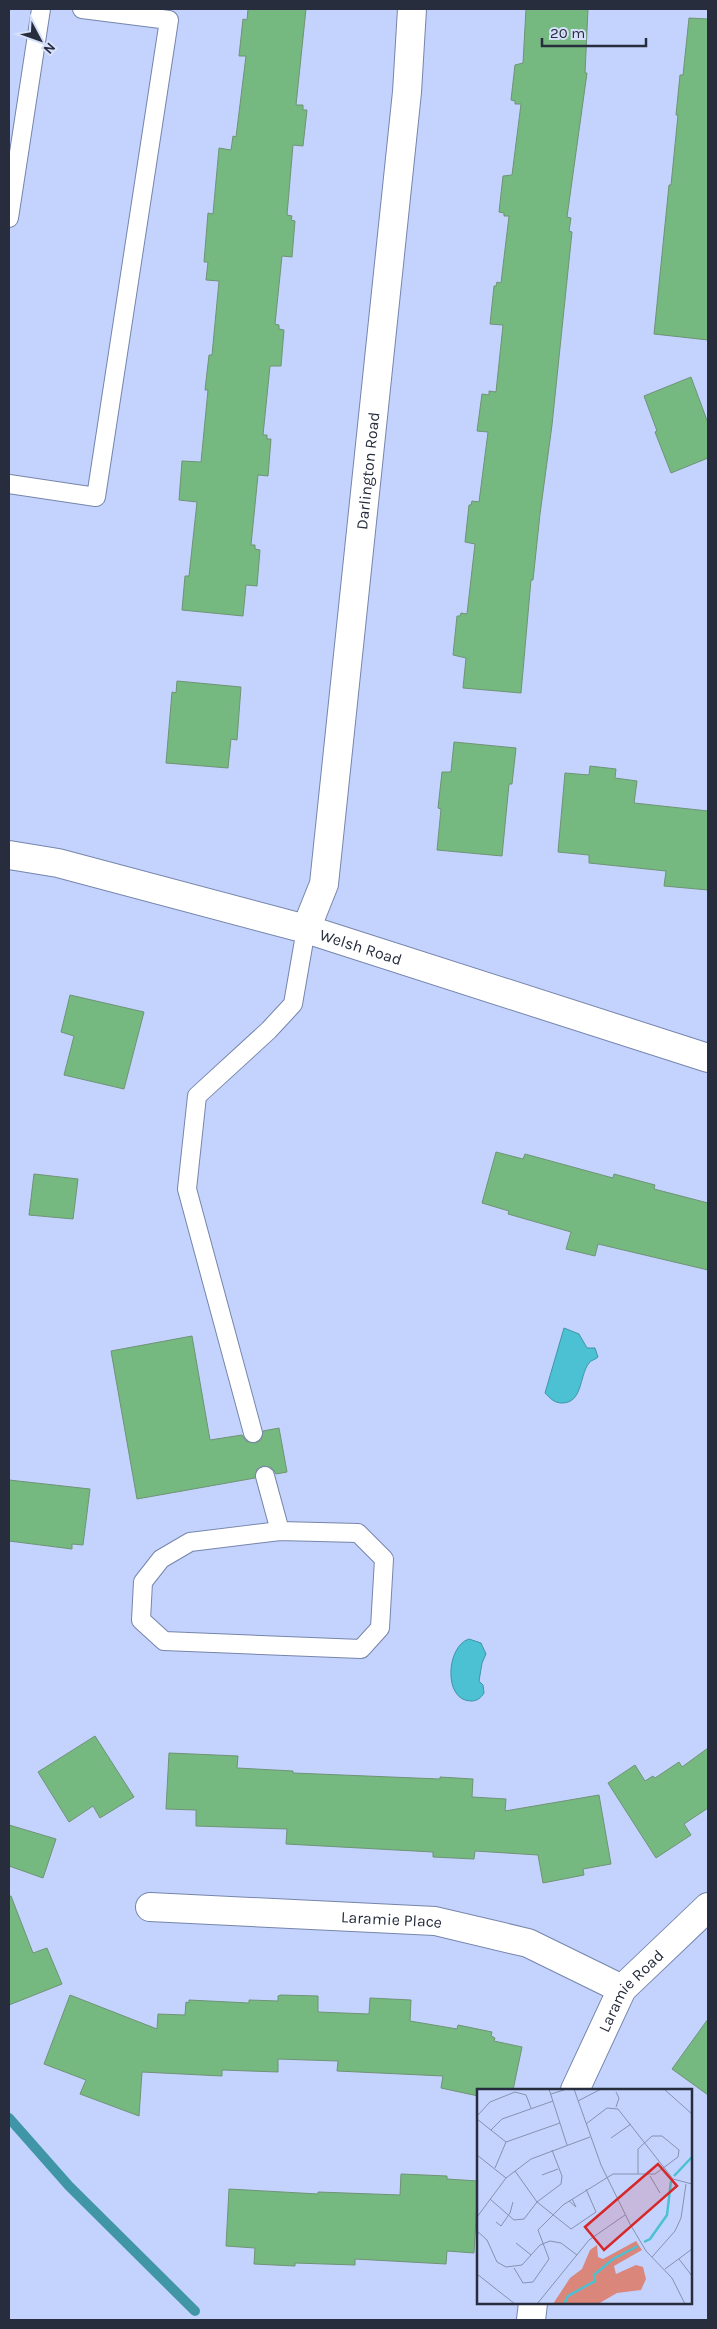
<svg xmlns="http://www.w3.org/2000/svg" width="717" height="2329" viewBox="0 0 717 2329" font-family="Karla,sans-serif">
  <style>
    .water { fill: #4bc1d3; stroke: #4095a6 }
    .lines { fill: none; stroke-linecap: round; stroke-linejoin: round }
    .stream { stroke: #4095a6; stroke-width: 10 }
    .building { fill: #75b981; stroke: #6f9375 }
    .lane-casing { stroke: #7685ab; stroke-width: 20 }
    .street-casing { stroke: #7685ab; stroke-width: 30 }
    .secondary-casing { stroke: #7685ab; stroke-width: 30 }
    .lane { stroke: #fff; stroke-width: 18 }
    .street { stroke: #fff; stroke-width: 28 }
    .secondary { stroke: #fff; stroke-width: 28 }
    .labels { text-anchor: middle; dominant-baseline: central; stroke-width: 4.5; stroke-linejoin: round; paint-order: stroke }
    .street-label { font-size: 16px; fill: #272d3d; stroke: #d6e0fa }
    .inset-river { fill: none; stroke: #4bc1d3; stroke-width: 2.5 }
    .inset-road { fill: none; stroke: #8591b0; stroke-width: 1 }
    .view { fill: #d62828; fill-opacity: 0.15; stroke: #d62828; stroke-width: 2.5 }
    .inset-edge { fill: none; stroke: #272d3d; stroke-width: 2.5 }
  </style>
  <rect width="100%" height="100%" fill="#c3d3fd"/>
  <!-- water -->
  <path class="water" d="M 564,1328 L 579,1334 L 587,1348 L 595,1348 L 598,1357 C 595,1360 591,1360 589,1363 C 579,1376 583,1403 562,1403 C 554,1403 550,1398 545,1393 Z
    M 469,1639 L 481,1643 L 486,1654 L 482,1663 L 479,1681 L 483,1685 L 484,1693 C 481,1698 477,1701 471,1701 C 443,1701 446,1646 469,1639 Z"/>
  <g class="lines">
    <!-- stream -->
    <path class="stream" d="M 9,2118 L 69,2186 L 195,2311"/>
  </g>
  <!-- building -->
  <path class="building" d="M 248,9 L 306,9 L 296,105 L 303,105 L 303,110 L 307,110 L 303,146 L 293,145 L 287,215 L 292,216 L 291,220 L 295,221 L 292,257 L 282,256 L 275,324 L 279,325 L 279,329 L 284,330 L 281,366 L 270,366 L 263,435 L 267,435 L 267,439 L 271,439 L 268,476 L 258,475 L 251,545 L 255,545 L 255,549 L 260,550 L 257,586 L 246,585 L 243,616 L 182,610 L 185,576 L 189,576 L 197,502 L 179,500 L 182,461 L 201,462 L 208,390 L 205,390 L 209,355 L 212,355 L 219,281 L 206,280 L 208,262 L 204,262 L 208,213 L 213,214 L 219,148 L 231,150 L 233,136 L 236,137 L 246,56 L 239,56 L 243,19 L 247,20 Z
    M 526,9 L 588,9 L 585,73 L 587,73 L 567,217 L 571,218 L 569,231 L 572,232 L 552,425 L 540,514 L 533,580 L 531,580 L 521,693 L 463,688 L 466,658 L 453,655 L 457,616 L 460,616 L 461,613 L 467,614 L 475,544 L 465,542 L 469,505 L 471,505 L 472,501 L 479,502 L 488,432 L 477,431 L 482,394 L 489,395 L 489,391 L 496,392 L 503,325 L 490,324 L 494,286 L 496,286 L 497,282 L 501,283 L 509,216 L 504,216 L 504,213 L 499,212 L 503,176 L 512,175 L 521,104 L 515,104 L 515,101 L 511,100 L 515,65 L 523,63 Z
    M 689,18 L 708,19 L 708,340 L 654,334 L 669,185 L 671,185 L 678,115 L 676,115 L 680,75 L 683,75 Z
    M 691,377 L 708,423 L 708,458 L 671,473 L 655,432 L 657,431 L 644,396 Z
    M 177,681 L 241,687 L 237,740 L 231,739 L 228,768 L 166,763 L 172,692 L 176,693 Z
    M 454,742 L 516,748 L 512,784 L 509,784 L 502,856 L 437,850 L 441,809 L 438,808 L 442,772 L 451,772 Z
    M 590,766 L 616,769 L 615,778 L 637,781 L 634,803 L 708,811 L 708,890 L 664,886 L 666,871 L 589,863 L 589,855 L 558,852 L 565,773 L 589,775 Z
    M 70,995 L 144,1012 L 124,1089 L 64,1075 L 74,1036 L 61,1032 Z
    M 496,1152 L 523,1159 L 525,1154 L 613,1178 L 614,1174 L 655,1185 L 654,1189 L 708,1203 L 708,1270 L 598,1244 L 595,1256 L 566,1249 L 571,1232 L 508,1214 L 509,1211 L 482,1203 Z
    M 34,1174 L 78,1179 L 73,1219 L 29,1215 Z
    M 192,1336 L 210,1440 L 242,1435 L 246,1441 L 255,1443 L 261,1440 L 263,1431 L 279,1428 L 287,1472 L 276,1474 L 272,1468 L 263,1466 L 257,1469 L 255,1478 L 137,1499 L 111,1351 Z
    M 9,1480 L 90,1489 L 83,1545 L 72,1544 L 72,1549 L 9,1541 Z
    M 95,1736 L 134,1797 L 100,1818 L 93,1806 L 69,1822 L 38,1772 Z
    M 708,1748 L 708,1808 L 684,1824 L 691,1835 L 656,1858 L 608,1783 L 635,1765 L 645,1781 L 653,1776 L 655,1778 L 679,1762 L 682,1767 Z
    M 169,1753 L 238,1756 L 237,1768 L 293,1771 L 293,1773 L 440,1779 L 440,1777 L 473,1779 L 472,1797 L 506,1799 L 505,1811 L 599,1795 L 611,1864 L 583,1869 L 584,1875 L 543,1883 L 538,1855 L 475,1851 L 474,1859 L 433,1857 L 433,1852 L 286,1844 L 287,1829 L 196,1826 L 196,1810 L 166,1809 Z
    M 9,1825 L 56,1839 L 43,1878 L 9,1866 Z
    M 9,1896 L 11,1896 L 33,1953 L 47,1948 L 62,1984 L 9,2005 Z
    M 70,1995 L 157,2029 L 158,2014 L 185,2015 L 186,2002 L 189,2003 L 189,2000 L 249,2003 L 249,2000 L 278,2001 L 278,1996 L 281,1995 L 318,1996 L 318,2012 L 369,2014 L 370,1998 L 411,2000 L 410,2021 L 457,2029 L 458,2025 L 492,2032 L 491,2036 L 495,2038 L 494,2041 L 522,2047 L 513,2090 L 478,2090 L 478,2096 L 441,2088 L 443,2076 L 337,2071 L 338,2061 L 278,2059 L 278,2072 L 222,2070 L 222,2076 L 142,2072 L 139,2116 L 80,2094 L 86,2080 L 44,2064 Z
    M 708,2019 L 708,2095 L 672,2069 Z
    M 401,2174 L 447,2176 L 447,2179 L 478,2181 L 474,2253 L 447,2251 L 446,2264 L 355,2259 L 355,2265 L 295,2263 L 295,2266 L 254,2264 L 255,2248 L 226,2246 L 229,2189 L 318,2194 L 318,2192 L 400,2195 Z"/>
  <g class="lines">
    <!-- lane casing -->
    <g class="lane-casing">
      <path id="lane" d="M 9,218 L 41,9
        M 9,484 L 96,497 L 169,20 L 82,9
        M 253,1433 L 187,1189 L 197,1096 L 269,1030 L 293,1004 L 306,929
        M 265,1476 L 280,1531 L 358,1533 L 384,1559 L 380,1628 L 361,1649 L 164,1641 L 141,1620 L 143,1582 L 161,1559 L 190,1542 L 280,1531"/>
    </g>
    <!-- street casing -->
    <g class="street-casing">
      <g id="street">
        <path id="s1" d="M 150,1907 L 435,1921 L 528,1943 L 622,1989"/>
        <path id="s2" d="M 575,2090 L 622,1989 L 708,1907"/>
        <path d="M 531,2320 L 533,2303"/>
      </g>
    </g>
    <!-- secondary casing -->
    <g class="secondary-casing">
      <g id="secondary">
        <path id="s3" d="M 9,855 L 58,863 L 306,929 L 708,1058"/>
        <path id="s4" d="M 306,929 L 324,884 L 407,92 L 412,9"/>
      </g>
    </g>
    <!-- lane -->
    <use href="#lane" class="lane"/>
    <!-- street -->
    <use href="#street" class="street"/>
    <!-- secondary -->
    <use href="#secondary" class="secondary"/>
  </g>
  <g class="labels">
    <!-- street labels -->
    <g class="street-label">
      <text stroke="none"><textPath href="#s4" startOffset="464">Darlington Road</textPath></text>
      <text stroke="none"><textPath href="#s3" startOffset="364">Welsh Road</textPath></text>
      <text stroke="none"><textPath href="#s1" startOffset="242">Laramie Place</textPath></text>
      <text stroke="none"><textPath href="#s2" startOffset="115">Laramie Road</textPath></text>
    </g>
  </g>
  <!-- overview -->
  <g transform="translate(477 2089)">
    <rect width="215" height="215" fill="#c3d3fd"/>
    <path d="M 159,152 L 165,161 L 137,177 L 139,185 L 159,176 L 166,178 L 169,190 L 164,201 L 140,204 L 121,215 L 76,215 L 93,189 L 105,180 L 113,161 L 120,156 L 121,168 L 126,170 Z" fill="#db867a"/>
    <path class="inset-river" d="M 197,87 L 215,68M 167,153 L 173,150 L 190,126 L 194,92M 87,215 L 91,207 L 118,192 L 117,186 L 136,170 L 161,157"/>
    <path class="inset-road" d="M 72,0 L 90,56M 97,0 L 124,76 L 153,135 L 169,162 L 195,189 L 208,215M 187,0 L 215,25M 139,3 L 142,9 L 139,18M 74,5 L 90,0M 101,12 L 124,0M 0,27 L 13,13 L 38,3 L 49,6 L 54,19M 0,30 L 29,53M 109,35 L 130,19 L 141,20 L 196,90 L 215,95M 14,41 L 25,30 L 76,12M 134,49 L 154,35M 0,66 L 29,89M 18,79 L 29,53 L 83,34M 38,82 L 60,113 L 94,140 L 119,123 L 109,100M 65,86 L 81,80M 173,87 L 183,104M 13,110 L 37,131 L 47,130 L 60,113 L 84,95 L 85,87 L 75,61M 92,112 L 99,118 L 95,110M 0,128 L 29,89 L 54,70 L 113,48M 19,133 L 24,137 L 33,124 L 36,113M 0,142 L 10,151 L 20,173 L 29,178 L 45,176 L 63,156 L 73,152 L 84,154 L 100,166M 39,154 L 54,166M 175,168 L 198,142 L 204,129 L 209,95M 202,170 L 215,187M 37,179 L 46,194 L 56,193 L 72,170 L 61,141 L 86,116 L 136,85 L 178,85 L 201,68 L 202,61 L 185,47 L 175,47 L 161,60 L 161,85M 188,180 L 215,160M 0,185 L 38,215M 60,215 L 112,151 L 148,126"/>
    <path class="view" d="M 181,75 L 200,97 L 127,161 L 108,138 Z"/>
    <rect width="215" height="215" class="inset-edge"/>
  </g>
  <!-- border -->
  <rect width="717" height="2329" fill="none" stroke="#272d3d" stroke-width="20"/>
  <!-- north arrow -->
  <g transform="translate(40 40) rotate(131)" stroke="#d6e0fa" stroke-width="4" paint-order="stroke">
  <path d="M0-4L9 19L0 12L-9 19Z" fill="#272d3d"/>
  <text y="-8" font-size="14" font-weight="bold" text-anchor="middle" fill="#272d3d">N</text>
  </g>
  <!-- scale -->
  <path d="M542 38v8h104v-8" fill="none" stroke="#272d3d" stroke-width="2.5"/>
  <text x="550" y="38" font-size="15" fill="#272d3d" stroke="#d6e0fa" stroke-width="4" paint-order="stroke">20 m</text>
</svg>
